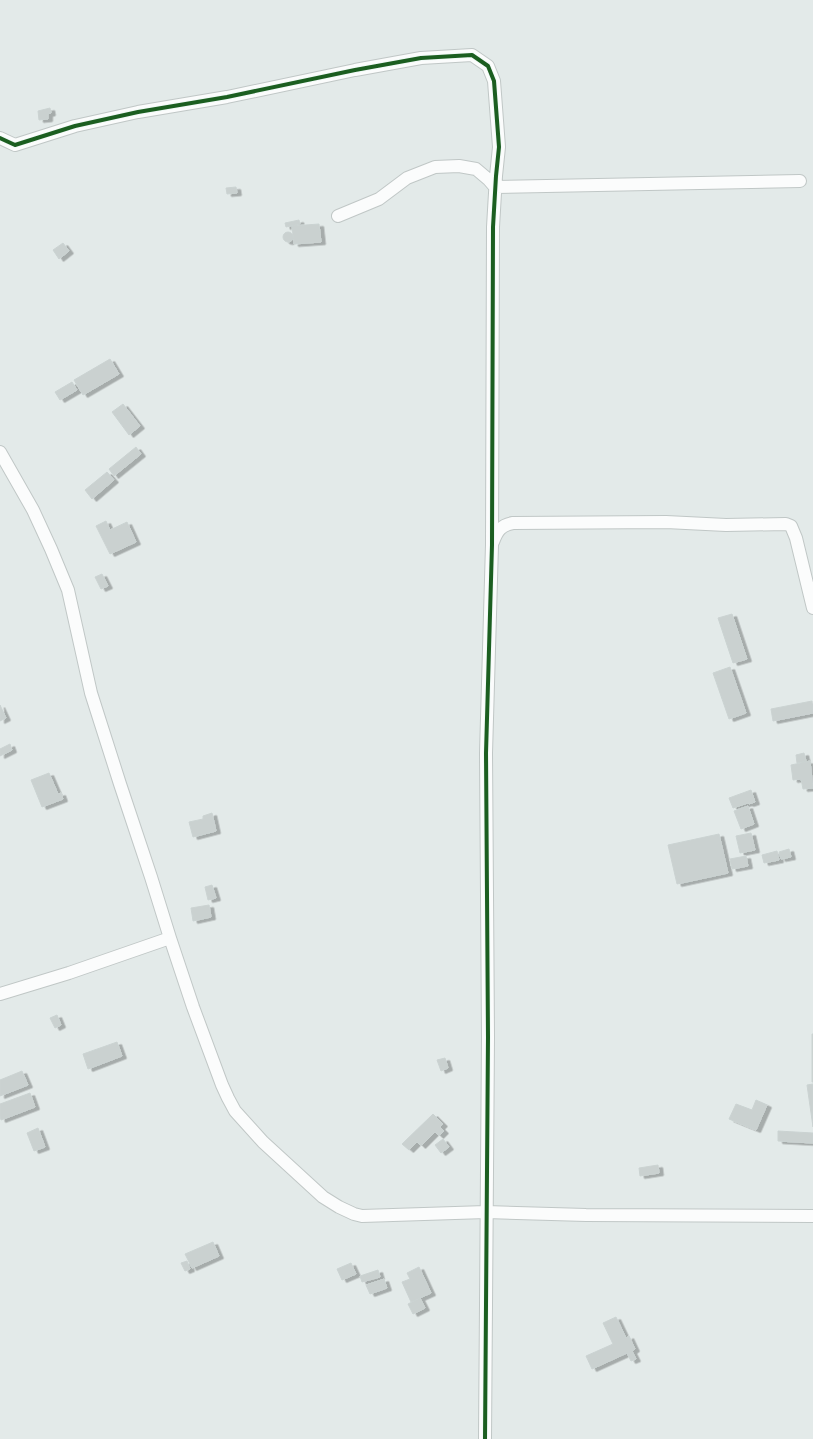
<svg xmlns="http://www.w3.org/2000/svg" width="813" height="1439" viewBox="0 0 813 1439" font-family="'Nunito Sans',sans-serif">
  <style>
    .building { fill: #cad1d0; stroke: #cbd3d2; filter: url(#shadow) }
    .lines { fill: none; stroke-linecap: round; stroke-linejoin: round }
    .minor-casing { stroke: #c0c7c6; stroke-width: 14 }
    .minor { stroke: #fbfcfc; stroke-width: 12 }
    .cycleway-casing { stroke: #f1f9f7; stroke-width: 6 }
    .cycleway { stroke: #1b5e20; stroke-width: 4 }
  </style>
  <defs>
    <filter id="shadow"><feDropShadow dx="4.5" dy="2.5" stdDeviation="0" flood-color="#0004"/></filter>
  </defs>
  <rect width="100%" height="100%" fill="#e3eae9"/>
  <!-- building -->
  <path class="building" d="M 50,108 L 51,113 L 48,114 L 48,119 L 39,120 L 38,111 Z
    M 236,187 L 237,193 L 227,194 L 226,188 Z
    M 299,220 L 300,224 L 286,227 L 285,223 Z
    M 319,224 L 321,242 L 294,244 L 292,226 Z
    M283 237a5 5 0 1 1 10 0a5 5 0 1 1-10 0Z
    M 63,243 L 69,251 L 59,259 L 53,250 Z
    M 110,359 L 119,374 L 83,395 L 74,380 Z
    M 72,382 L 77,390 L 60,400 L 55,392 Z
    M 123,404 L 140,426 L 129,435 L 112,412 Z
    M 136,447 L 141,454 L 114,476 L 109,469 Z
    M 107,472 L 114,480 L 92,499 L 85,490 Z
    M 106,521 L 110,530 L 127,522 L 136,542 L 110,554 L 96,526 Z
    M 102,574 L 108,586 L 101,589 L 95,577 Z
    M 732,614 L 747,659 L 733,663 L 718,618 Z
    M 730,667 L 746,713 L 729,719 L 713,673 Z
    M 812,701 L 813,713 L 773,721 L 771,709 Z
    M 0,705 L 6,718 L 0,721 Z
    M 10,744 L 12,750 L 0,756 L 0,749 Z
    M 804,753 L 806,761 L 797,763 L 796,755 Z
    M 810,761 L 813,788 L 803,789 L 801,779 L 793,780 L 791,765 Z
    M 49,773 L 58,794 L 61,793 L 63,799 L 42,807 L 31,780 Z
    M 751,790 L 755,802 L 749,804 L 748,803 L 733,808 L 729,798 Z
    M 748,806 L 754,824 L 741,829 L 734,811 Z
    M 212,813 L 216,831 L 193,837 L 189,822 L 203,819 L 203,816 Z
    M 751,833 L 755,850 L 740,853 L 736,836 Z
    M 719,834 L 728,873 L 677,884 L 668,845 Z
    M 789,849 L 791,857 L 781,859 L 779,852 Z
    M 777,851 L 779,860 L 764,863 L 762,855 Z
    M 746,856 L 748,866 L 732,869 L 730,859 Z
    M 212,885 L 216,898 L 208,900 L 205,887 Z
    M 209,905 L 211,917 L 193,921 L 191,908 Z
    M 57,1015 L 61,1025 L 55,1028 L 50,1018 Z
    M 812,1034 L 813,1034 L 813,1082 L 812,1082 Z
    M 117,1042 L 122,1056 L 88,1069 L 83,1054 Z
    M 445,1058 L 448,1068 L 441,1071 L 437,1060 Z
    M 22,1071 L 28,1085 L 0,1096 L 0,1080 Z
    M 813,1084 L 813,1127 L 807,1085 Z
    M 30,1093 L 35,1107 L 1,1120 L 0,1116 L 0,1104 Z
    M 756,1100 L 767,1105 L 756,1130 L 729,1119 L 736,1104 L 752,1110 Z
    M 433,1114 L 443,1124 L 440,1127 L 444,1131 L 439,1136 L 435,1132 L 421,1146 L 417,1142 L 409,1150 L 402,1144 Z
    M 38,1128 L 45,1147 L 34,1151 L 27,1133 Z
    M 778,1131 L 813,1133 L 813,1143 L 778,1141 Z
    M 443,1139 L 449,1147 L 441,1153 L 435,1145 Z
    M 658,1165 L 659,1173 L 640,1176 L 639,1168 Z
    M 213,1242 L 219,1256 L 192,1268 L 185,1254 Z
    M 187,1261 L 190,1269 L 185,1271 L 181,1263 Z
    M 351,1263 L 356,1274 L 342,1280 L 337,1269 Z
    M 419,1267 L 431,1293 L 411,1302 L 402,1282 L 410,1279 L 407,1273 Z
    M 378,1270 L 380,1277 L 362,1282 L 360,1276 Z
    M 384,1279 L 387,1288 L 370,1294 L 366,1285 Z
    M 420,1298 L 425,1308 L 413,1314 L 408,1304 Z
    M 616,1317 L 626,1338 L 629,1336 L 635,1349 L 632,1351 L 636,1359 L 631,1361 L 627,1353 L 592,1369 L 586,1356 L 613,1344 L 603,1323 Z"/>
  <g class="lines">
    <!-- minor casing -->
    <g class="minor-casing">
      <path id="minor" d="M 0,138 L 15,145 L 75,126 L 138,112 L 227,97 L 355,70 L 421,58 L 472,55 L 488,66 L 494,81 L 499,147 L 496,176 L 493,227 L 492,545 L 486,753 L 488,1037 L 485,1439
        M 338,216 L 379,199 L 407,178 L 435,167 L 459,166 L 476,169 L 489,180 L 495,187 L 800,181
        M 0,452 L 33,510 L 51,549 L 68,590 L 91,693 L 120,784 L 151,877 L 170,938 L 193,1007 L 222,1085 L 228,1098 L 235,1111 L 263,1142 L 323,1197 L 339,1207 L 354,1214 L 362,1216 L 486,1212 L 586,1215 L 813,1216
        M 493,542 C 497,531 501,525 513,523 L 666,522 L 726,525 L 786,524 L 791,526 L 796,538 L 813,608
        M 0,994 L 69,973 L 170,938"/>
    </g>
    <!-- minor -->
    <use href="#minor" class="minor"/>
    <!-- cycleway casing -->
    <g class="cycleway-casing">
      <path id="cycleway" d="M 0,138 L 15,145 L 75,126 L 138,112 L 227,97 L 355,70 L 421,58 L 472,55 L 488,66 L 494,81 L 499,147 L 496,176 L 493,227 L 492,545 L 486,753 L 488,1037 L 485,1439"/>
    </g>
    <!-- cycleway -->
    <use href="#cycleway" class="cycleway"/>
  </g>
</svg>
